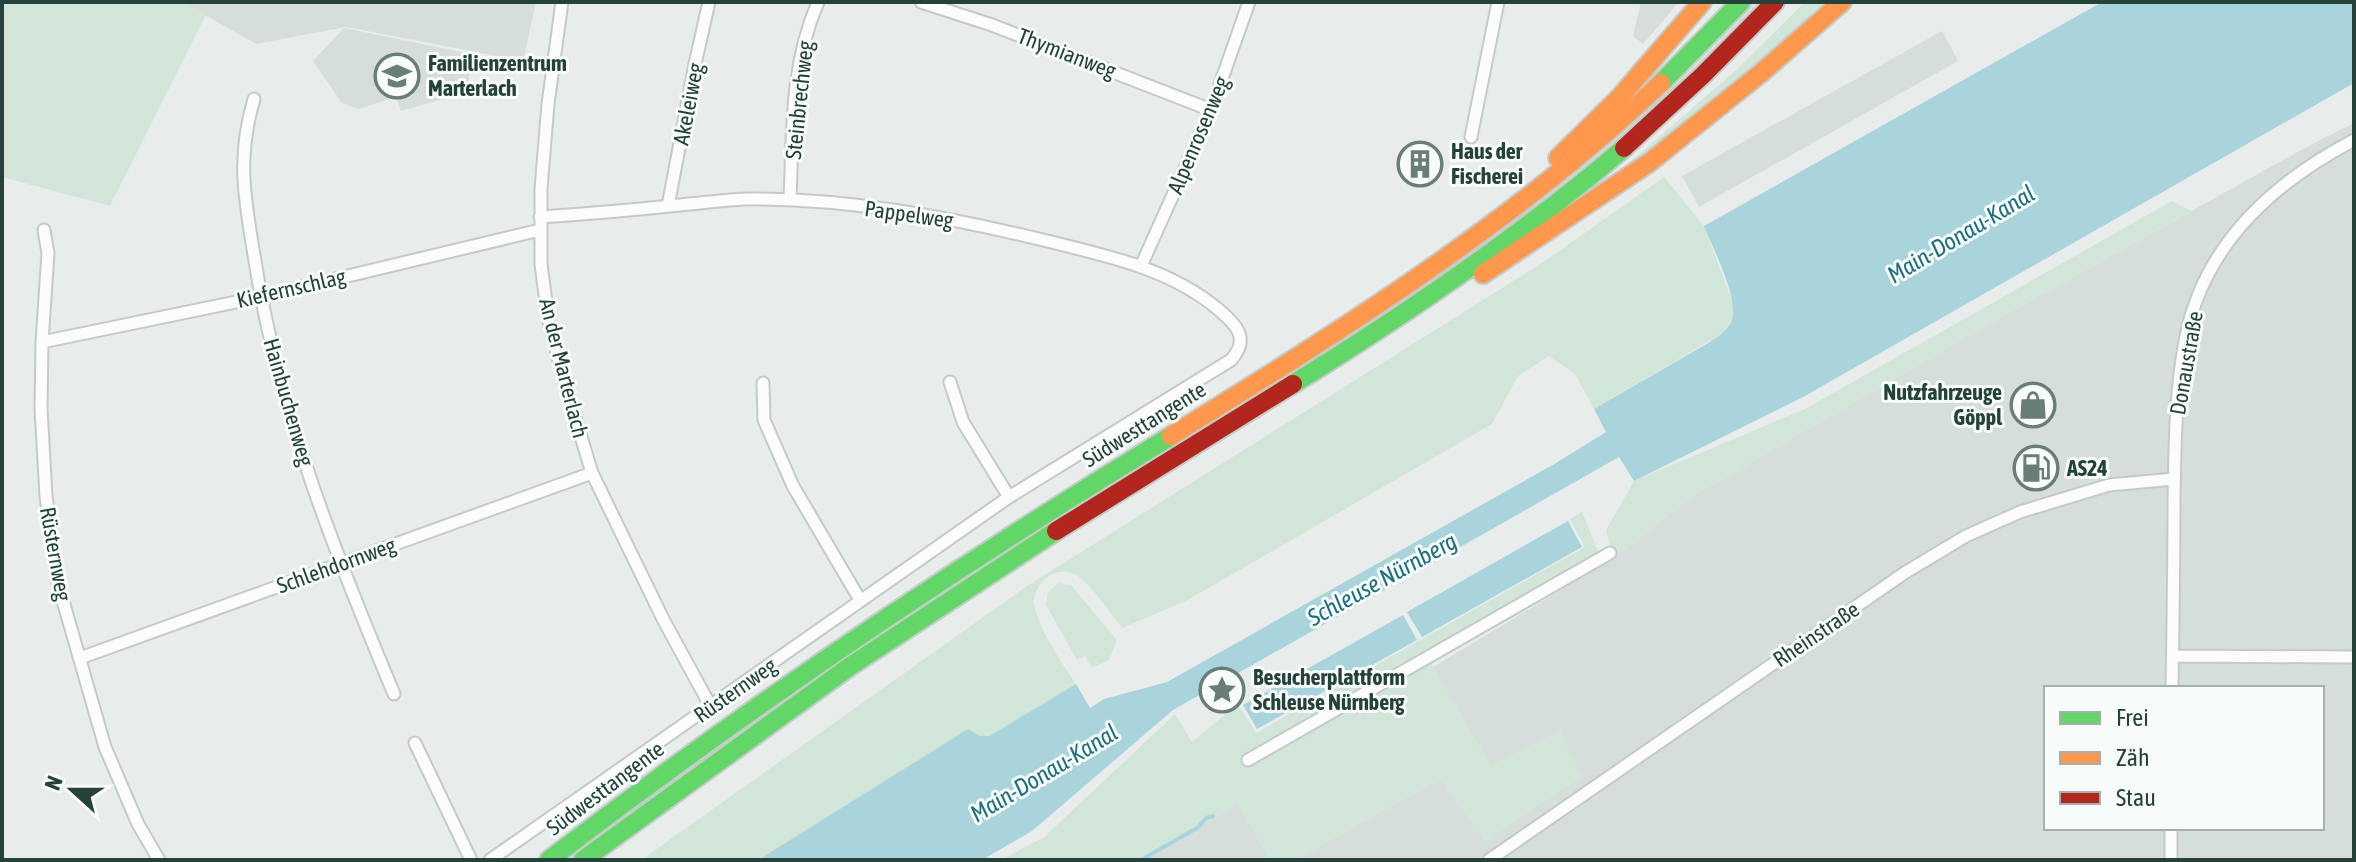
<svg xmlns="http://www.w3.org/2000/svg" width="2356" height="862" viewBox="0 0 2356 862" font-family="'Asap Condensed',sans-serif">
  <style>
    .built { fill: #d6dedb; fill-rule: evenodd }
    .green { fill: #d1e6d8 }
    .water { fill: #a9d4db }
    .lines { fill: none; stroke-linecap: round; stroke-linejoin: round }
    .stream { stroke: #a9d4db; stroke-width: 4 }
    .street-casing { stroke: #c5cac8; stroke-width: 15 }
    .fast-casing { stroke: #c3ccc9; stroke-width: 22 }
    .slow-casing { stroke: #c3ccc9; stroke-width: 22 }
    .jam-casing { stroke: #c3ccc9; stroke-width: 22 }
    .street { stroke: #fcfcfc; stroke-width: 11 }
    .fast { stroke: #63d668; stroke-width: 18 }
    .slow { stroke: #ff974d; stroke-width: 18 }
    .jam { stroke: #b3261e; stroke-width: 18 }
    .labels { text-anchor: middle; dominant-baseline: central; stroke-width: 6; stroke-linejoin: round; paint-order: stroke }
    .street-label { font-size: 22px; fill: #24423a; stroke: #f7fbf9 }
    .poi-label { font-size: 22px; font-weight: bold; fill: #24423a; stroke: #f7fbf9; text-anchor: start }
    .water-label { font-size: 24px; font-style: italic; fill: #1c6f80; stroke: #f7fbf9 }
  </style>
  <rect width="100%" height="100%" fill="#e8edeb"/>
  <!-- built -->
  <path class="built" d="M 182,2 L 536,2 L 523,61 L 346,27 L 256,44 Z
    M 1641,2 L 1679,2 L 1643,44 L 1633,36 Z
    M 344,28 L 471,54 L 468,92 L 401,111 L 396,97 L 359,109 L 342,103 L 313,61 Z
    M 1942,31 L 1958,61 L 1699,207 L 1682,176 Z
    M 2354,123 L 2354,860 L 1294,860 L 1441,778 L 1485,841 L 1581,776 L 1490,766 L 1433,667 L 1614,558 L 1689,498 L 1974,332 L 2312,144 ZM 2046,688 L 2322,688 L 2322,828 L 2046,828 Z
    M 1238,802 L 1270,860 L 1144,860 Z"/>
  <!-- green -->
  <path class="green" d="M 2,2 L 182,2 L 206,15 L 110,206 L 2,177 Z
    M 1752,2 L 1765,2 L 1698,70 L 1565,188 L 1431,285 L 1424,283 L 1705,52 Z
    M 1805,2 L 1833,2 L 1697,119 L 1622,169 L 1735,71 Z
    M 1664,177 L 1704,226 L 1734,306 L 1732,318 L 1724,332 L 1594,409 L 1575,374 L 1549,356 L 1518,376 L 1492,424 L 1186,601 L 1122,628 C 1111,614 1091,585 1078,576 C 1069,570 1057,571 1049,576 C 1041,581 1034,592 1034,602 C 1036,625 1063,665 1076,684 L 989,736 L 980,736 L 968,729 L 758,860 L 641,860 L 1027,586 L 1545,261 Z
    M 2172,201 L 2191,211 L 1974,332 L 1689,498 L 1614,558 L 1606,530 L 1634,481 L 1805,409 Z
    M 1582,512 L 1599,553 L 1426,654 L 1490,766 L 1561,731 L 1581,776 L 1485,841 L 1441,778 L 1294,860 L 1270,860 L 1238,802 L 1144,860 L 1000,860 L 1043,838 L 1175,714 L 1192,742 L 1238,704 L 1256,733 L 1585,547 L 1570,519 Z
    M 1058,583 L 1072,586 L 1117,640 L 1109,660 L 1092,668 L 1085,656 L 1077,660 L 1046,605 L 1048,592 Z"/>
  <!-- water -->
  <path class="water" d="M 2102,2 L 2354,2 L 2354,83 L 1803,397 L 1634,481 L 1619,457 L 1173,710 L 1032,831 L 982,860 L 758,860 L 968,729 L 980,736 L 989,736 L 1076,684 L 1090,708 L 1104,699 L 1167,682 L 1556,463 L 1606,432 L 1594,409 L 1708,343 C 1717,337 1726,332 1731,322 C 1741,301 1712,247 1704,226 Z
    M 1568,521 L 1582,547 L 1422,637 L 1407,612 Z
    M 1403,615 L 1417,640 L 1257,729 L 1243,705 Z"/>
  <g class="lines">
    <!-- stream -->
    <path class="stream" d="M 1141,860 L 1197,828 L 1206,818 L 1213,816"/>
    <!-- street casing -->
    <g class="street-casing">
      <path id="street" d="M 562,2 L 548,104 L 541,189 L 541,264 L 548,318 L 564,380 L 592,473 L 664,621 L 711,707
        M 921,2 L 992,25 L 1211,110
        M 254,99 C 236,159 245,201 255,261 C 279,413 335,553 394,694
        M 1471,137 L 1498,2
        M 790,199 C 793,130 790,67 818,2
        M 668,206 L 695,64 L 709,2
        M 44,230 L 48,253 L 42,342 L 41,409 L 46,496 L 57,580 L 105,747 L 138,824 L 159,860
        M 1141,266 L 1211,110 L 1249,2
        M 42,342 L 260,297 L 540,230
        M 950,382 L 963,422 L 1009,497
        M 763,383 L 764,420 L 793,486 L 860,600
        M 2173,656 L 2354,657
        M 80,658 L 592,473
        M 2172,688 C 2173,625 2174,562 2174,500 C 2175,445 2175,390 2186,336 C 2205,244 2274,182 2354,140
        M 415,743 L 471,860
        M 1248,760 L 1610,553
        M 490,860 L 1009,497 L 1231,360 C 1250,339 1237,325 1219,310 C 1171,269 1108,256 1047,241 C 949,217 847,198 746,199 C 724,200 702,203 680,205 C 633,210 587,214 540,217
        M 1489,860 L 1906,572 L 1966,536 L 2020,512 L 2109,485 L 2174,479
        M 2171,860 L 2171,828"/>
    </g>
    <!-- fast casing -->
    <g class="fast-casing">
      <path id="fast" d="M 1661,83 L 1741,2
        M 1293,384 C 1408,313 1521,236 1624,148
        M 549,860 C 749,707 956,567 1171,436
        M 583,860 L 849,667 L 1056,531"/>
    </g>
    <!-- slow casing -->
    <g class="slow-casing">
      <path id="slow" d="M 1558,158 L 1620,97 L 1702,2
        M 1483,274 L 1650,162 L 1761,73 L 1842,2
        M 1171,436 C 1342,330 1514,223 1661,83"/>
    </g>
    <!-- jam casing -->
    <g class="jam-casing">
      <path id="jam" d="M 1624,148 L 1703,75 L 1775,2
        M 1056,531 L 1293,384"/>
    </g>
    <!-- street -->
    <use href="#street" class="street"/>
    <!-- fast -->
    <use href="#fast" class="fast"/>
    <!-- slow -->
    <use href="#slow" class="slow"/>
    <!-- jam -->
    <use href="#jam" class="jam"/>
  </g>
  <!-- icons -->
  <defs>
    <g id="school-ring" transform="scale(2.3)"><circle r="9.5" fill="#f7fbf9" stroke="#697e78" stroke-width="1.5"/><path d="M0-5L7-2L0 1L-7-2ZM-4 1L0 2.5L4 1V4Q0 6-4 4Z" fill="#697e78"/></g>
    <g id="building-ring" transform="scale(2.3)"><circle r="9.5" fill="#f7fbf9" stroke="#697e78" stroke-width="1.5"/><path d="M-4-6H4V6H1V3H-1V6H-4ZM-2.5-4.3h1.7v1.8h-1.7ZM.8-4.3h1.7v1.8H.8ZM-2.5-1h1.7V.8h-1.7ZM.8-1h1.7V.8H.8Z" fill="#697e78"/></g>
    <g id="shop-ring" transform="scale(2.3)"><circle r="9.5" fill="#f7fbf9" stroke="#697e78" stroke-width="1.5"/><path d="M-5-2.5h2.3a2.7 3.5 0 0 1 5.4 0H5L5.5 6h-11ZM-1.5-2.5h3a1.5 2.3 0 0 0-3 0Z" fill="#697e78"/></g>
    <g id="fuel-ring" transform="scale(2.3)"><circle r="9.5" fill="#f7fbf9" stroke="#697e78" stroke-width="1.5"/><path d="M-5.5-6h7V0h2V4h1.3V-2.5L3-4.5l.8-.8L6-3V5H2.5V1h-1V6h-7ZM-4.2-4.7v3.2H.2V-4.7Z" fill="#697e78"/></g>
    <g id="sight-ring" transform="scale(2.3)"><circle r="9.5" fill="#f7fbf9" stroke="#697e78" stroke-width="1.5"/><path d="M0-6L1.8-2.2L6-1.7L2.9 1.2L3.7 5.4L0 3.3L-3.7 5.4L-2.9 1.2L-6-1.7L-1.8-2.2Z" fill="#697e78"/></g>
  </defs>
  <g fill-rule="evenodd">
    <use href="#school-ring" x="397" y="76"/>
    <use href="#building-ring" x="1420" y="164"/>
    <use href="#shop-ring" x="2033" y="405"/>
    <use href="#fuel-ring" x="2036" y="468"/>
    <use href="#sight-ring" x="1222" y="690"/>
  </g>
  <g class="labels">
    <!-- street labels -->
    <g class="street-label">
      <text transform="translate(1067 53) rotate(21)">Thymianweg</text>
      <text transform="translate(799 100) rotate(-84)">Steinbrechweg</text>
      <text transform="translate(688 104) rotate(-79)">Akeleiweg</text>
      <text transform="translate(1198 135) rotate(-67)">Alpenrosenweg</text>
      <text transform="translate(909 214) rotate(8)">Pappelweg</text>
      <text transform="translate(291 288) rotate(-13)">Kiefernschlag</text>
      <text transform="translate(2186 363) rotate(-80)">Donaustraße</text>
      <text transform="translate(564 368) rotate(76)">An der Marterlach</text>
      <text transform="translate(289 402) rotate(74)">Hainbuchenweg</text>
      <text transform="translate(1144 424) rotate(-32)">Südwesttangente</text>
      <text transform="translate(56 554) rotate(80)">Rüsternweg</text>
      <text transform="translate(336 565) rotate(-20)">Schlehdornweg</text>
      <text transform="translate(1816 634) rotate(-34)">Rheinstraße</text>
      <text transform="translate(735 690) rotate(-35)">Rüsternweg</text>
      <text transform="translate(605 788) rotate(-37)">Südwesttangente</text>
    </g>
    <!-- poi labels -->
    <g class="poi-label">
      <text x="428" y="63">Familienzentrum<tspan x="428" dy="25">Marterlach</tspan></text>
      <text x="1451" y="151">Haus der<tspan x="1451" dy="25">Fischerei</tspan></text>
      <text x="2002" y="392" text-anchor="end">Nutzfahrzeuge<tspan x="2002" dy="25">Göppl</tspan></text>
      <text x="2067" y="468">AS24</text>
      <text x="1253" y="677">Besucherplattform<tspan x="1253" dy="25">Schleuse Nürnberg</tspan></text>
    </g>
    <!-- water labels -->
    <g class="water-label">
      <text transform="translate(1961 234) rotate(-31)">Main-Donau-Kanal</text>
      <text transform="translate(1382 579) rotate(-29)">Schleuse Nürnberg</text>
      <text transform="translate(1044 773) rotate(-31)">Main-Donau-Kanal</text>
    </g>
  </g>
  <!-- border -->
  <rect width="2356" height="862" fill="none" stroke="#24423a" stroke-width="8"/>
  <!-- legend -->
  <rect x="2044" y="686" width="280" height="144" fill="#f7fbf9" stroke="#a3b1ad" stroke-width="2"/>
  <rect x="2060" y="712" width="40" height="12" fill="#63d668" stroke="#a3b1ad" stroke-width="2"/>
  <text x="2116" y="726" font-size="24" fill="#24423a">Frei</text>
  <rect x="2060" y="752" width="40" height="12" fill="#ff974d" stroke="#a3b1ad" stroke-width="2"/>
  <text x="2116" y="766" font-size="24" fill="#24423a">Zäh</text>
  <rect x="2060" y="792" width="40" height="12" fill="#b3261e" stroke="#a3b1ad" stroke-width="2"/>
  <text x="2116" y="806" font-size="24" fill="#24423a">Stau</text>
  <!-- north arrow -->
  <g transform="translate(72 790) rotate(291)" stroke="#f7fbf9" stroke-width="6" paint-order="stroke">
  <path d="M0-6L14 30L0 20L-14 30Z" fill="#24423a"/>
  <text y="-12" font-size="22" font-weight="bold" text-anchor="middle" fill="#24423a">N</text>
  </g>
</svg>
